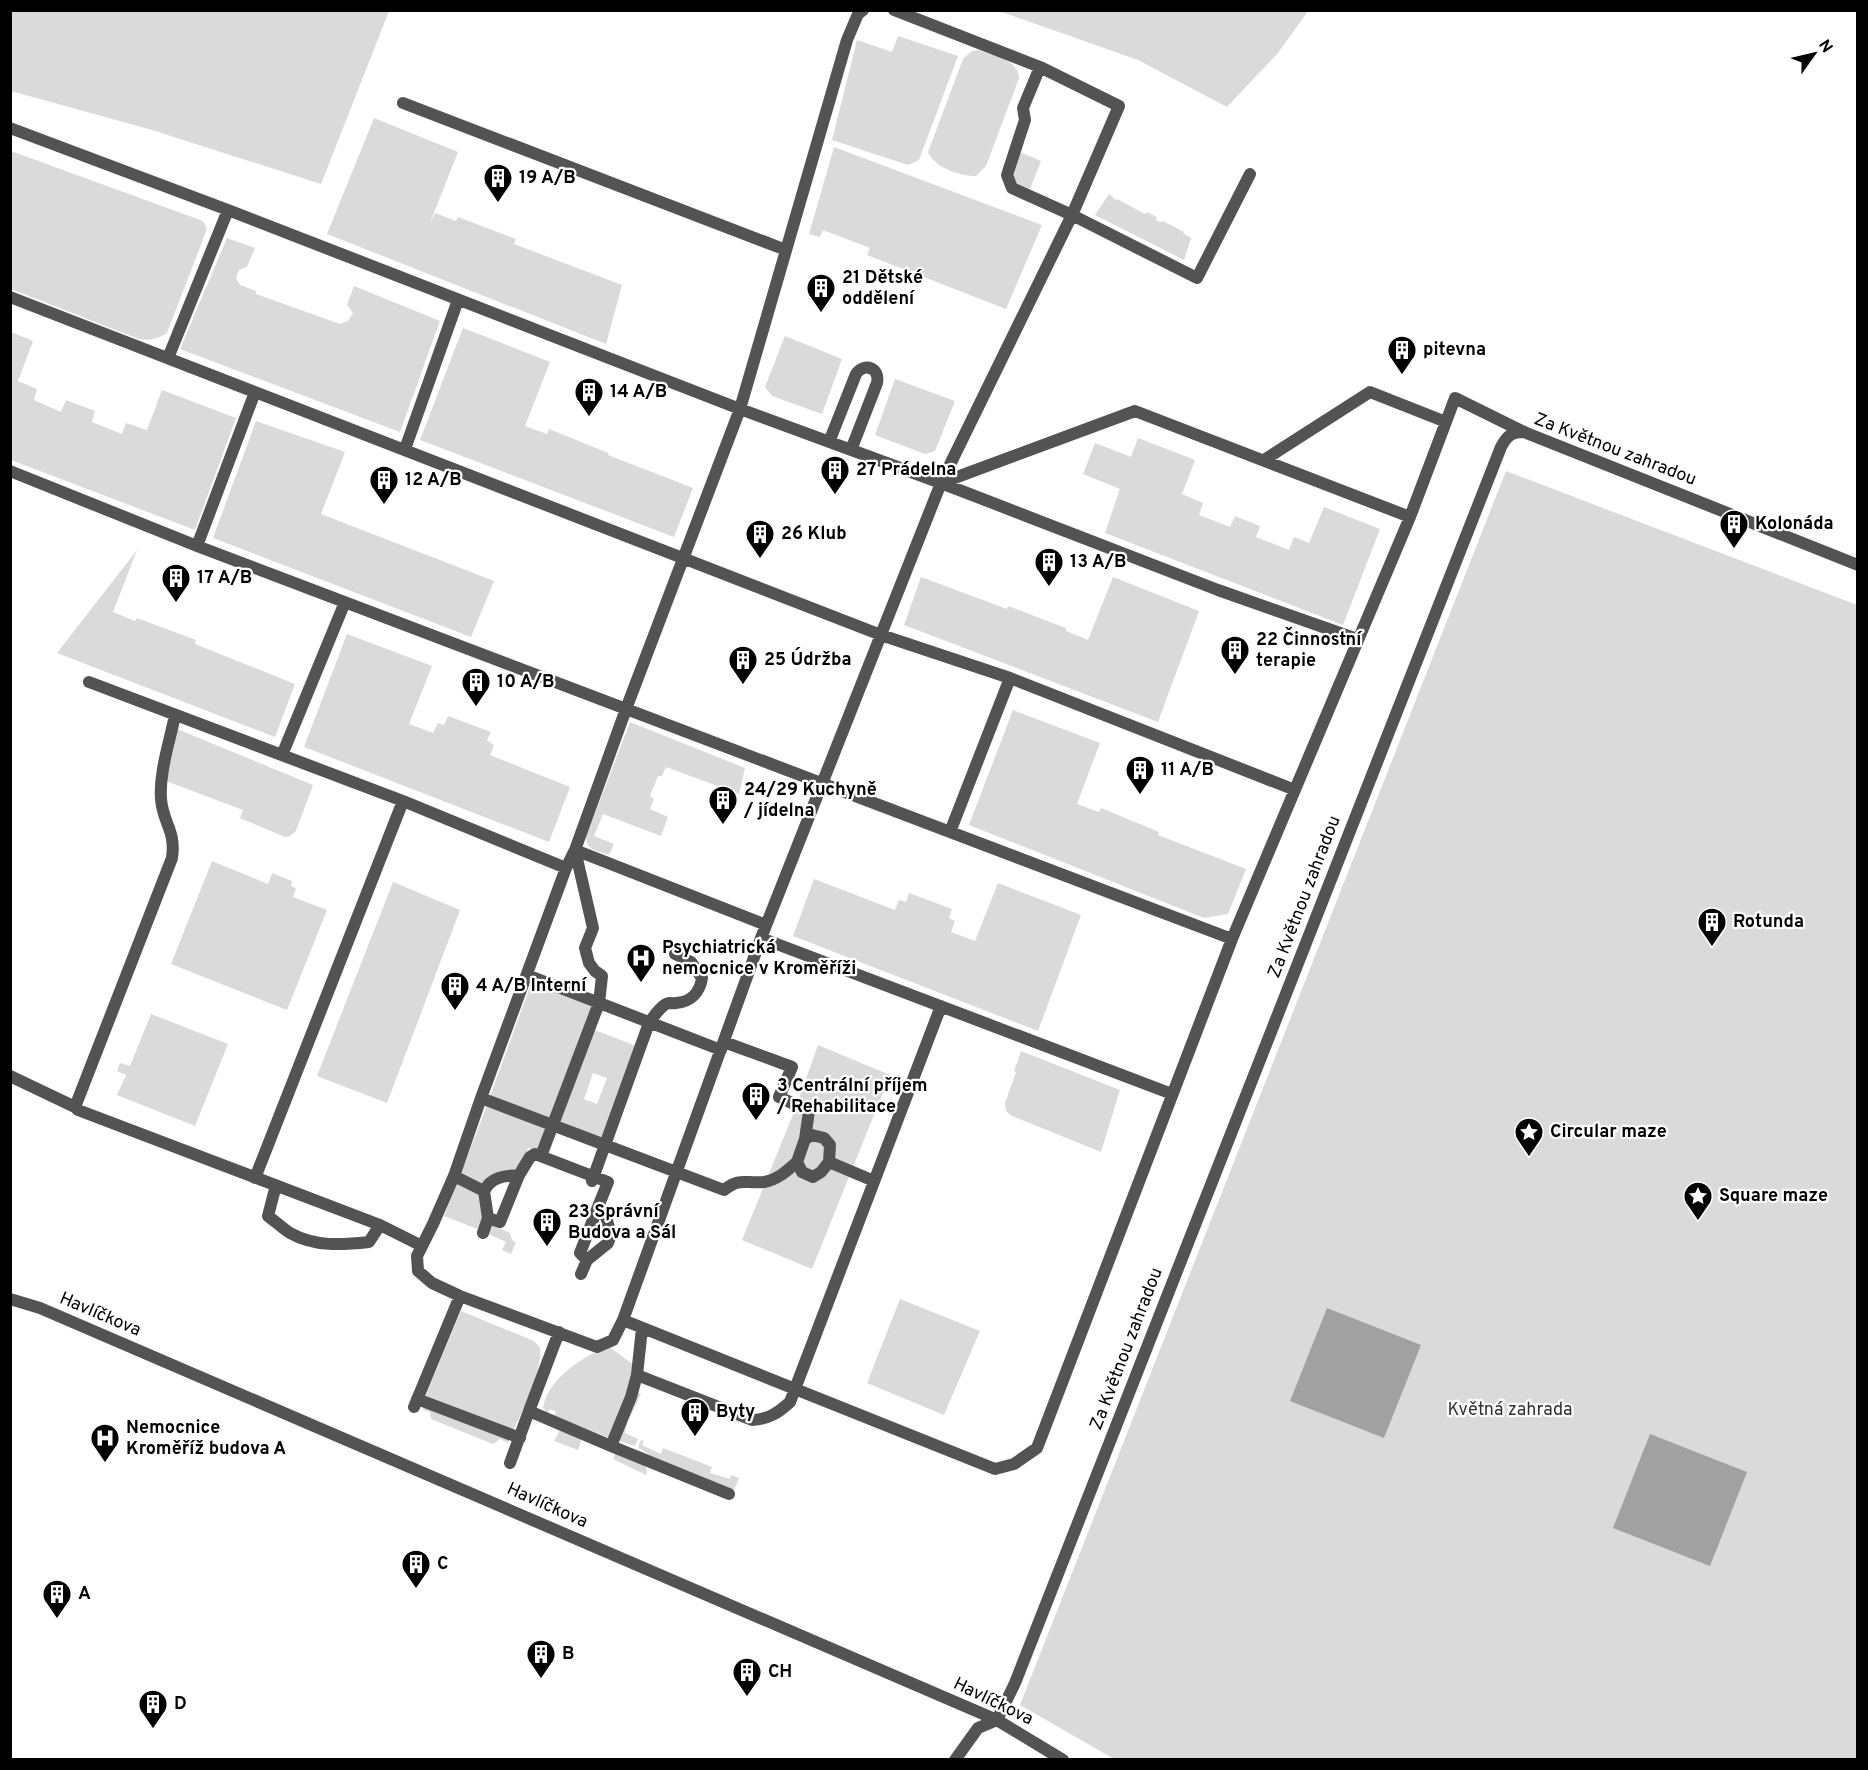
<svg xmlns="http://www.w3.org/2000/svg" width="1868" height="1770" viewBox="0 0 1868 1770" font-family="Overpass,sans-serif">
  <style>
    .green { fill: #dadada; fill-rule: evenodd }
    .water { fill: #a1a1a1 }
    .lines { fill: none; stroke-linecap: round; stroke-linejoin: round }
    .pedestrian { stroke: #535353; stroke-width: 12 }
    .minor { stroke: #535353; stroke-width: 12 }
    .tertiary { stroke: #535353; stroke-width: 12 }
    .labels { text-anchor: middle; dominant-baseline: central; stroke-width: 4.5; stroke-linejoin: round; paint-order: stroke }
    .poi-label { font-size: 18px; font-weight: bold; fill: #000; stroke: #fff; text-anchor: start }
    .street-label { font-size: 18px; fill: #000; stroke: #fff }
    .park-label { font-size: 18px; fill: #313131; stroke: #fff }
  </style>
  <rect width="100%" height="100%" fill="#fff"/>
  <!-- green -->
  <path class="green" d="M 10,11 L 11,10 L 389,11 L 321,184 L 152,130 L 11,91 Z
    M 999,11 L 1308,10 L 1308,11 L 1278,53 L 1227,107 L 1138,60 Z
    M 898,36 L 958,56 L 919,160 L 908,165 L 832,140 L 857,40 L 892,52 Z
    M 978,50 C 993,56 1018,59 1019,78 L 986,166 L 976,176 C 961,177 934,167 928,152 L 963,59 L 972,51 Z
    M 374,118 L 458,152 L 429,225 L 435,213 L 456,221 L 458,217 L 516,239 L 514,244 L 622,285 L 606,344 L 327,234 Z
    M 834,147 L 1042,225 L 1006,309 L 867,255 L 870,248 L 823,230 L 820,237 L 809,234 Z
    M 11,151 L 203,221 L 207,229 L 167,333 C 156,340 148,341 136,338 L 11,289 Z
    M 1020,152 L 1041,161 L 1030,189 L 1009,181 Z
    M 1109,194 L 1116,200 L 1117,199 L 1145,214 L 1147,212 L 1157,217 L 1156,220 L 1161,222 L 1163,221 L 1184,232 L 1183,233 L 1191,238 L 1192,235 L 1184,260 L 1095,215 Z
    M 227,238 L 255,248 L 247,267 L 239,270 L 236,278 L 240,285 L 256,291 L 256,294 L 340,324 L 348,321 L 353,313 L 347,305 L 354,286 L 440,321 L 400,432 L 180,349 Z
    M 463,328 L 550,362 L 525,426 L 547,434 L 549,429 L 608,453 L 608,455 L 693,488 L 674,537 L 420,440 Z
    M 11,332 L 33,341 L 18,381 L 37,389 L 34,400 L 61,412 L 66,400 L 95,411 L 92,422 L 122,434 L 126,423 L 147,430 L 162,390 L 236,418 L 195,530 L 11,460 Z
    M 785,336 L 842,359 L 822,414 L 772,396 L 765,387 Z
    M 895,379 L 955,401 L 935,451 L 925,454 L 875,435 Z
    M 256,421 L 345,452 L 321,514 L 494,581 L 471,637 L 213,538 Z
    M 1138,438 L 1195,460 L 1182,494 L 1203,503 L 1199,515 L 1230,527 L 1235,516 L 1260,526 L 1256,537 L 1289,550 L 1294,537 L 1309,543 L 1324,507 L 1380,529 L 1343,625 L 1105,533 L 1120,489 L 1083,474 L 1095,443 L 1131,457 Z
    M 1506,471 L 1857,605 L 1857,1759 L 1114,1759 L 1020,1705 Z
    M 137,550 L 113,612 L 135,621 L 137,618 L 196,640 L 195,644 L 295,684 L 275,737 L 57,653 Z
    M 921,577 L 1007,609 L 1008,606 L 1066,628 L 1066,631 L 1088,640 L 1113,577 L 1199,611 L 1158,722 L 904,625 Z
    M 347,634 L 432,666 L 409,724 L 433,733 L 438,723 L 444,725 L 448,716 L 491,732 L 487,740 L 494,745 L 490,755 L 570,787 L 549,842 L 304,747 Z
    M 1013,710 L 1100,743 L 1077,804 L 1099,812 L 1101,808 L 1159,832 L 1158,835 L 1246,869 L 1228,914 L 1204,918 L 969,825 Z
    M 630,722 L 745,768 L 739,794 L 666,767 L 662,776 L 658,776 L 650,796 L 654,799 L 650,809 L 668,817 L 661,836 L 603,814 L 594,836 L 614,844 L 609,855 C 598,851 586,850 586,837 Z
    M 177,729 L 313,785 L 296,831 L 290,836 L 285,837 L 240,818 L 243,810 L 166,781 Z
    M 212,861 L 268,884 L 272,873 L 292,881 L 291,886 L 296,888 L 293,897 L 327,910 L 287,1010 L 171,964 Z
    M 814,879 L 895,910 L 899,900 L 906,902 L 909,893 L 952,909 L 949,918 L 955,921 L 951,932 L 975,941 L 998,883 L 1081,915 L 1038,1031 L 793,936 Z
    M 393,882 L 460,910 L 387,1103 L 317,1076 Z
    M 532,981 L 595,1005 L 551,1122 L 489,1099 Z
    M 151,1014 L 228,1044 L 195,1126 L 117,1095 L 126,1075 L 117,1071 L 120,1063 L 130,1066 Z
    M 592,1029 L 639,1047 L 603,1143 L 555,1124 ZM 593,1073 L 607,1078 L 597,1104 L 584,1099 Z
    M 818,1045 L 890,1075 L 812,1269 L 742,1240 L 794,1112 Z
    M 1021,1051 L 1120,1090 L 1101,1152 L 1012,1116 L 1006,1111 L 1005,1103 L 1016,1072 L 1014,1071 Z
    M 488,1103 L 549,1126 L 540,1151 L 528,1148 L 522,1166 L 480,1183 L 460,1175 Z
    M 458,1182 L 478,1192 L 485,1210 L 480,1230 L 444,1216 Z
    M 490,1224 L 510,1233 L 512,1240 L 516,1242 L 511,1254 L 502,1250 L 506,1242 L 486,1233 Z
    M 900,1299 L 980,1331 L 944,1415 L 867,1383 Z
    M 461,1311 L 534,1341 L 540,1348 C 543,1372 518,1419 508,1443 L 500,1439 L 493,1444 L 431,1419 L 430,1412 L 423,1410 L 427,1392 Z
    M 608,1346 L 634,1365 L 630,1388 L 612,1439 L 554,1416 L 556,1412 L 550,1409 L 548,1413 L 543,1408 C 548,1378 583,1357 608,1346 Z
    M 636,1392 L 641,1394 L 627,1423 L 625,1433 L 638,1439 L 635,1446 L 617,1440 Z
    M 560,1430 L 582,1438 L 578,1450 L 554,1441 Z
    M 641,1440 L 644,1441 L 642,1445 L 661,1454 L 663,1448 L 712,1467 L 710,1473 L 730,1479 L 731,1475 L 739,1478 L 734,1490 L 652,1457 L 638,1447 Z
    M 616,1452 L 645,1465 L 647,1471 L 646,1475 L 613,1459 Z"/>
  <!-- water -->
  <path class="water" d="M 1327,1308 L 1421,1345 L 1384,1438 L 1290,1401 Z
    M 1650,1434 L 1747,1472 L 1710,1566 L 1613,1528 Z"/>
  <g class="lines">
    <!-- pedestrian -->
    <path class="pedestrian" d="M 863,10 L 858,14 L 847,40 L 740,409 L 626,709 L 575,850 L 566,868 L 481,1098 L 454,1176 L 433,1224 L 417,1256 L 418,1271 L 432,1283 L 460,1296 L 597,1347 L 613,1340 L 623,1320 L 761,938 L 941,483 L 1072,215 L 1197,278 L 1250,174
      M 894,10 L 1040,67 L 1119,106 L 1072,215 L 1012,188 L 1007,175 L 1025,120 L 1023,108 L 1040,67
      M 403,103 L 786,250
      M 10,128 L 228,210 L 168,358
      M 228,210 L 740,409 L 941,483 L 1218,590 L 1357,639
      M 10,297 L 881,635 L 1010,678 L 1295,790
      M 829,442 L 856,374 C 865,362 880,368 877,383 L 851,450
      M 405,449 L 458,300
      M 1264,460 L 1370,392 L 1446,422
      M 10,471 L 197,546 L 1232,939
      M 941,483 L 1135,411 L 1410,517 L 1455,398 L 1524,432
      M 197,546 L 255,392
      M 89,682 L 403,801 L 255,1178
      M 282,755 L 345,602
      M 403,801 L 566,868
      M 950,832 L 1010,678
      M 575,850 L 766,925
      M 761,938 L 1172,1094
      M 527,975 L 721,1050
      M 724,1042 L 792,1067 L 779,1097 L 809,1111 L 805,1139
      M 10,1076 L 75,1107 L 78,1110 L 380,1225 L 422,1246
      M 481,1098 L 724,1190 C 740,1177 745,1184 764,1182 C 777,1180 787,1171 797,1162
      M 75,1107 L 172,858 C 176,830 163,824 161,799 C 159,772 170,741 175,715
      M 541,1156 L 599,1003 L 602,976 L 595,971 L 589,963 L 585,948 L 593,928 L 575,850
      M 829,1162 L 821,1172 L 813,1177 L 802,1172 L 797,1162 L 805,1139 L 812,1135 L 824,1138 L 830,1145 L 829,1162 L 874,1181
      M 454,1176 L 484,1191 L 488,1218 L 483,1233
      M 592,1181 L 649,1023 C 654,1016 659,1008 666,1004 C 671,1002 671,1004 676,1003 C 691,1002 700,992 702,978 L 691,962 L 675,954
      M 276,1185 L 268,1216 C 275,1221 282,1228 290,1233 C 315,1247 342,1245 369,1242 L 380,1225
      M 484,1191 C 492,1176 505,1176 519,1175 L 530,1157 L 535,1154 L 608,1182 L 598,1207 L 606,1217 L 611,1235 L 608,1243 L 587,1260 L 581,1274
      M 488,1218 L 500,1222 L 519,1175
      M 587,1260 L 580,1253 L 598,1207
      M 623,1320 L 995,1469 L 1014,1464 L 1037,1448 L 1232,939 L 1410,517
      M 642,1328 L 637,1375 L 752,1420 C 769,1419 778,1413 790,1402 L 941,1006
      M 559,1332 L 529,1411 L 611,1446
      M 637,1375 L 631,1397 L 611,1446 L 729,1494
      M 417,1399 L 520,1438
      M 414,1407 L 460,1296
      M 510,1463 L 529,1411"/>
    <!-- minor -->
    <path class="minor" d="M 955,1760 L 978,1728 L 997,1720 L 1015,1683 L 1501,447 C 1507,436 1511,432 1524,432 L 1858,565"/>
    <!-- tertiary -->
    <path class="tertiary" d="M 10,1299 L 40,1308 L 997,1720 L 1063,1760"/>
  </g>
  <!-- icons -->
  <defs>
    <g id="building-pin" transform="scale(1.5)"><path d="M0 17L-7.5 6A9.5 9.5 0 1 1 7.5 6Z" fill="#000" stroke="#fff"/><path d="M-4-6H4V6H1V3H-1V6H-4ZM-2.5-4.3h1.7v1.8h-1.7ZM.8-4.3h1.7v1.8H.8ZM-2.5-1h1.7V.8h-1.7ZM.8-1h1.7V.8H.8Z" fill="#fff"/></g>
    <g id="hospital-pin" transform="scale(1.5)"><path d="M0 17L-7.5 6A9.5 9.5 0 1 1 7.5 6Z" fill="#000" stroke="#fff"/><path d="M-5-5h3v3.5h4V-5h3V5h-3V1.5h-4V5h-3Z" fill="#fff"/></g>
    <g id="sight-pin" transform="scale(1.5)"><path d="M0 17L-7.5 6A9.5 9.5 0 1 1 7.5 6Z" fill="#000" stroke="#fff"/><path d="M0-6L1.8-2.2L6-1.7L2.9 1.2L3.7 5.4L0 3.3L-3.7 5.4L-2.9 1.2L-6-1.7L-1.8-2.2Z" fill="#fff"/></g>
  </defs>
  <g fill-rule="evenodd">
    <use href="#building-pin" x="498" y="178"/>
    <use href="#building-pin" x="821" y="288"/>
    <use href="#building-pin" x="1402" y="350"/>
    <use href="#building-pin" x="589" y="392"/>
    <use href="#building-pin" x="835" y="470"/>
    <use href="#building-pin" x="384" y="480"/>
    <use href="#building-pin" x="1734" y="524"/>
    <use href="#building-pin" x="760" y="534"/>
    <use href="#building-pin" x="1049" y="562"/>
    <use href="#building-pin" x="176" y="578"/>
    <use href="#building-pin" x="1235" y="650"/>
    <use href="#building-pin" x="743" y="660"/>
    <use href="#building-pin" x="476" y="682"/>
    <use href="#building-pin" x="1140" y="770"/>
    <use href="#building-pin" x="723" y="800"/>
    <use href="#building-pin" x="1712" y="922"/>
    <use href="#hospital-pin" x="641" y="958"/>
    <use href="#building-pin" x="455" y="986"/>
    <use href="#building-pin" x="756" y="1096"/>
    <use href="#sight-pin" x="1529" y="1132"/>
    <use href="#sight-pin" x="1698" y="1196"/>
    <use href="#building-pin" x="547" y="1222"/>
    <use href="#building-pin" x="695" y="1412"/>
    <use href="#hospital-pin" x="105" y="1438"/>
    <use href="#building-pin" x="416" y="1564"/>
    <use href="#building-pin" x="57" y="1594"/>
    <use href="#building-pin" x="541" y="1654"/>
    <use href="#building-pin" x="747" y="1672"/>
    <use href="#building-pin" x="153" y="1704"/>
  </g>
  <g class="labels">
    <!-- poi labels -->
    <g class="poi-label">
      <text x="519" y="178">19 A/B</text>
      <text x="842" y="278">21 Dětské<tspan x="842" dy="21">oddělení</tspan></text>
      <text x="1423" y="350">pitevna</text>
      <text x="610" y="392">14 A/B</text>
      <text x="856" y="470">27 Prádelna</text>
      <text x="405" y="480">12 A/B</text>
      <text x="1755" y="524">Kolonáda</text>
      <text x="781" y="534">26 Klub</text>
      <text x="1070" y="562">13 A/B</text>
      <text x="197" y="578">17 A/B</text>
      <text x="1256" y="640">22 Činnostní<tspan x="1256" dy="21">terapie</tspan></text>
      <text x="764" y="660">25 Údržba</text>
      <text x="497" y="682">10 A/B</text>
      <text x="1161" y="770">11 A/B</text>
      <text x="744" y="790">24/29 Kuchyně<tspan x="744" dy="21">/ jídelna</tspan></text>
      <text x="1733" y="922">Rotunda</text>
      <text x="662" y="948">Psychiatrická<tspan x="662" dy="21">nemocnice v Kroměříži</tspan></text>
      <text x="476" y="986">4 A/B Interní</text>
      <text x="777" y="1086">3 Centrální příjem<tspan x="777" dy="21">/ Rehabilitace</tspan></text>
      <text x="1550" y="1132">Circular maze</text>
      <text x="1719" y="1196">Square maze</text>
      <text x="568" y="1212">23 Správní<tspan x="568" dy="21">Budova a Sál</tspan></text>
      <text x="716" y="1412">Byty</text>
      <text x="126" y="1428">Nemocnice<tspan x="126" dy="21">Kroměříž budova A</tspan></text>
      <text x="437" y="1564">C</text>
      <text x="78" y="1594">A</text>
      <text x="562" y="1654">B</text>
      <text x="768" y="1672">CH</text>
      <text x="174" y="1704">D</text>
    </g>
    <!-- street labels -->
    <g class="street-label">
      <text transform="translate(1615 450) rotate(21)">Za Květnou zahradou</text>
      <text transform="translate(1305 897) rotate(-69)">Za Květnou zahradou</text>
      <text transform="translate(100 1315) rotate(23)">Havlíčkova</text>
      <text transform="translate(1127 1349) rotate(-69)">Za Květnou zahradou</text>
      <text transform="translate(547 1506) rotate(24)">Havlíčkova</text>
      <text transform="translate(993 1702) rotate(26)">Havlíčkova</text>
    </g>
    <!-- park labels -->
    <g class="park-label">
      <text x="1510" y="1410">Květná zahrada</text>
    </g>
  </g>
  <!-- border -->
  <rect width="1868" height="1770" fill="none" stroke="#000000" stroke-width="24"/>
  <!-- north arrow -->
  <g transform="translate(1814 54) rotate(56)" stroke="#ffffff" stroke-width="4.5" paint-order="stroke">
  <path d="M0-4.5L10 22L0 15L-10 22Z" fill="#000000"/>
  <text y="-9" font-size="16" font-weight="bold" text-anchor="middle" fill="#000000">N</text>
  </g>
</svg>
